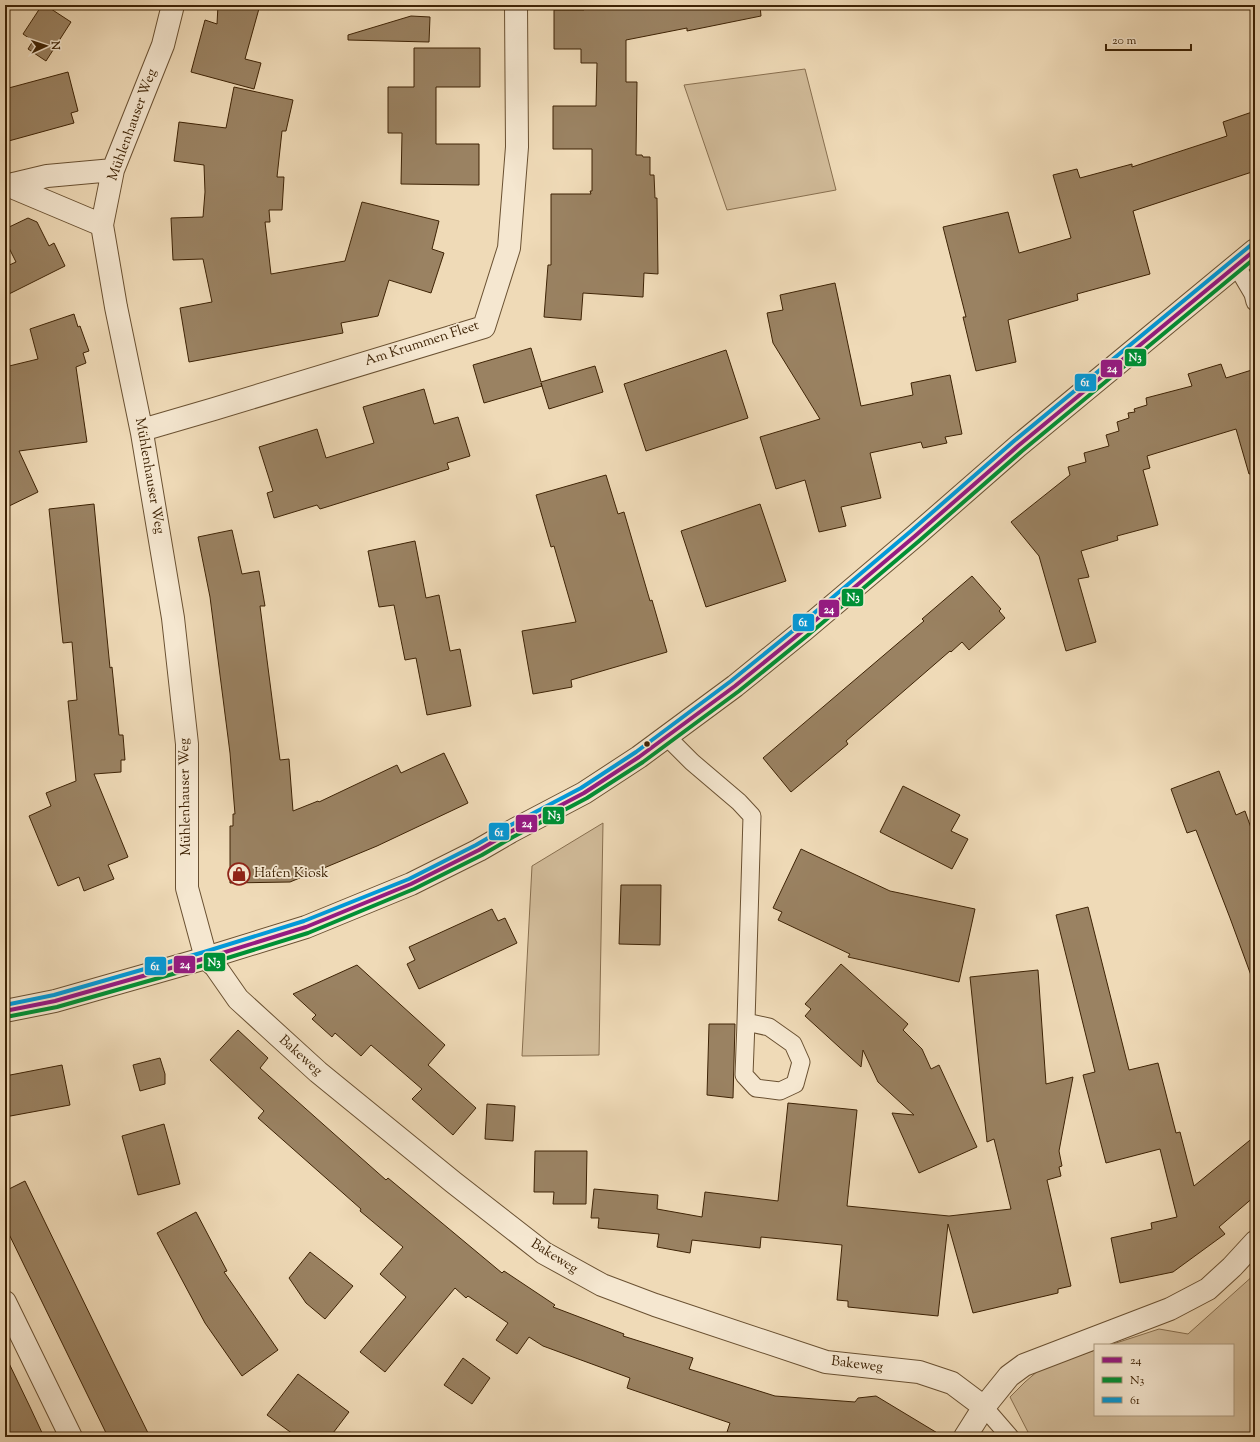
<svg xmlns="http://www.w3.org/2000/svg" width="1260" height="1442" viewBox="0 0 1260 1442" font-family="'Sorts Mill Goudy',serif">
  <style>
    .green { fill: #d1bb99; stroke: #886f4f }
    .building { fill: #9a8262; stroke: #3e2305 }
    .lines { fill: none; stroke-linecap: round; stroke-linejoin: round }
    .service-casing { stroke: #6a5132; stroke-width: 19 }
    .minor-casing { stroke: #6a5132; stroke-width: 24 }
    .tertiary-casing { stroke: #6a5132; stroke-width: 24 }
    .service { stroke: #f5e7d0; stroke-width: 17 }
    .minor { stroke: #f5e7d0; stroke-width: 22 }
    .tertiary { stroke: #f5e7d0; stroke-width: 22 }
    .bus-1-casing { stroke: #f5e7d0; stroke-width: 7 }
    .bus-2-casing { stroke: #f5e7d0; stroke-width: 7 }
    .bus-3-casing { stroke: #f5e7d0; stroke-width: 7 }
    .bus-1 { stroke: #951b81; stroke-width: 4 }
    .bus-2 { stroke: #009035; stroke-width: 4 }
    .bus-3 { stroke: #0399d8; stroke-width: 4 }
    .bus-dot { fill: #3e2305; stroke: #f5e7d0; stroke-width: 1.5 }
    .labels { text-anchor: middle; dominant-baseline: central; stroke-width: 3.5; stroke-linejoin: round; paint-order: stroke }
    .street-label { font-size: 14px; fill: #3e2305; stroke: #f5e7d0 }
    .poi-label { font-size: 14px; fill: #3e2305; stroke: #f5e7d0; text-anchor: start }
    .line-badge { stroke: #f5e7d0; stroke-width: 1.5 }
    .badge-label { font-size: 11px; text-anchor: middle; font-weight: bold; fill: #fff }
  </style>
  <rect width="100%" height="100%" fill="#efdab7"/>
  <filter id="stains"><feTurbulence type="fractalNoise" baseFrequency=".005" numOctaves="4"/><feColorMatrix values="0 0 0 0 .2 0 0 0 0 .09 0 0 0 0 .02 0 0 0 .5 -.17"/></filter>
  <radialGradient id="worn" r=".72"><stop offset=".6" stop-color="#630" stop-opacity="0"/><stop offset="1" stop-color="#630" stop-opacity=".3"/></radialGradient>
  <!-- green -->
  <path class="green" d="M 805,69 L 836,190 L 727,210 L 684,85 Z
    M 603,823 L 599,1055 L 522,1056 L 532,866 Z
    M 1255,1274 L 1255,1437 L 1031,1437 L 1029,1434 L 1010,1397 L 1025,1382 L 1039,1370 L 1095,1350 L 1095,1415 L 1233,1415 L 1233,1345 L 1110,1345 L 1159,1329 L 1188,1334 Z"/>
  <!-- building -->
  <path class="building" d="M 42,5 L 45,5 L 71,22 L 46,61 L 28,49 L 33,41 L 23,34 Z
    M 218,5 L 260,5 L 245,59 L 261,63 L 254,89 L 191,72 L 205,20 L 217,24 Z
    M 583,5 L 760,5 L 761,16 L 687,31 L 687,28 L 626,40 L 626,82 L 637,82 L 636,155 L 642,155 L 643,157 L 650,157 L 650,175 L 654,175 L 655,198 L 657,198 L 658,274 L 644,273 L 643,297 L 583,293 L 581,320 L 544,317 L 548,265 L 551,265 L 551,194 L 591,194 L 590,191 L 592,191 L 592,149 L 553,149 L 553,106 L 596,106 L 597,63 L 581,63 L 581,49 L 554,49 L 554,10 L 584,10 Z
    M 411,16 L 430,17 L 429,42 L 348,40 L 348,35 Z
    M 414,48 L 480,48 L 480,87 L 436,87 L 436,144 L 479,144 L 479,185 L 401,184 L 402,133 L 388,133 L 388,87 L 414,87 Z
    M 68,72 L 78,111 L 71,113 L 74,123 L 5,142 L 5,89 Z
    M 234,87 L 293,100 L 286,131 L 282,131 L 277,177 L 284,177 L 282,210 L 269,210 L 270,222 L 265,222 L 271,274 L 345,261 L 362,202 L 439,221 L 432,249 L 444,253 L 431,293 L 389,280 L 378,316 L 341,323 L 343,333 L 189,362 L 180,308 L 212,302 L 203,259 L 173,260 L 171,218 L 203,217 L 205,192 L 204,165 L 174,161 L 179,122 L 226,128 Z
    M 1255,111 L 1255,171 L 1133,211 L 1150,274 L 1077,294 L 1078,300 L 1008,320 L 1016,362 L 976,371 L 963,317 L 966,317 L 943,227 L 1008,212 L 1019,253 L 1071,238 L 1053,175 L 1077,169 L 1080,178 L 1132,164 L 1132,167 L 1227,136 L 1223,122 Z
    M 28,218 L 37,222 L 49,246 L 54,243 L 65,266 L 5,296 L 5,267 L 16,262 L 5,240 L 5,229 Z
    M 835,283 L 861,406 L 913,395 L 911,383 L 950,375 L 962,434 L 945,437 L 947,443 L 923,448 L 921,442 L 870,453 L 881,498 L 841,507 L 846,526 L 819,532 L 805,480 L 776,489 L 760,437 L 820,419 L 773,343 L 767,313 L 783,310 L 780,295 Z
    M 74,314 L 78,327 L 80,326 L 89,351 L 83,353 L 86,363 L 76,367 L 87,442 L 19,451 L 38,492 L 5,508 L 5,367 L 38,359 L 30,329 Z
    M 531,348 L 541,382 L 595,366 L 603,392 L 549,409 L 541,383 L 542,386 L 484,403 L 473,365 Z
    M 726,350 L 748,418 L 646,451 L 624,384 Z
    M 1221,364 L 1226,378 L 1255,369 L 1255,473 L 1249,474 L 1236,429 L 1147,456 L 1150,468 L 1143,470 L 1158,525 L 1117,536 L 1118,540 L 1081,551 L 1089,577 L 1078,579 L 1096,642 L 1066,651 L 1039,556 L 1011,522 L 1070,475 L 1068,467 L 1086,462 L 1084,453 L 1109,446 L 1106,435 L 1119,431 L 1117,422 L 1129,418 L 1128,413 L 1135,412 L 1134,409 L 1147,405 L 1146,398 L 1192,386 L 1188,374 Z
    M 424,389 L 434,424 L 458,417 L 470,456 L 447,463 L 449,469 L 320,509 L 317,505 L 274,518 L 267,493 L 273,491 L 259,447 L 317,429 L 326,458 L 374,443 L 363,407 Z
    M 606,475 L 618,514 L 624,512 L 650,601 L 652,600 L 667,652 L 571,680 L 572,687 L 533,694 L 522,631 L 576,622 L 554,546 L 551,547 L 536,495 Z
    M 94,504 L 110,668 L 112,667 L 119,735 L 123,735 L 125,760 L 121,760 L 121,772 L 94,774 L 128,857 L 108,865 L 114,879 L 84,891 L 79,877 L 58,886 L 29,816 L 51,806 L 46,793 L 76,781 L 68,701 L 77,700 L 72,642 L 63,643 L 49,509 Z
    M 760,504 L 786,581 L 706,607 L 681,531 Z
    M 232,530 L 242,574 L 259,571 L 265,606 L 260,606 L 280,760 L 289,759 L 293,811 L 318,801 L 319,802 L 397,765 L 401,773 L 444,753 L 468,803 L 377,846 L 290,882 L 230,883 L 230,826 L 233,826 L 233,814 L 235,814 L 230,753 L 210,597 L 198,537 Z
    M 415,541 L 426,598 L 439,595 L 450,651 L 460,649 L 471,706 L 427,715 L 416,658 L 405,660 L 394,605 L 379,607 L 368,551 Z
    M 972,576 L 1001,609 L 999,611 L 1005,618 L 969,650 L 962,642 L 951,652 L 950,651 L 846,741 L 848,744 L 791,792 L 763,758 L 924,621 L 922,619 Z
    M 1219,771 L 1236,815 L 1245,811 L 1255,839 L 1255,978 L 1252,978 L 1230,918 L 1196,830 L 1187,833 L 1171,789 Z
    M 903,786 L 960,815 L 951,831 L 968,839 L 952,869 L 880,832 Z
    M 801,849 L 890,891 L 975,909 L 959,982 L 848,957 L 850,954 L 778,920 L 782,912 L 773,908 Z
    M 621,885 L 661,885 L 660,945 L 619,944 Z
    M 1088,907 L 1129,1070 L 1158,1063 L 1176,1133 L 1180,1132 L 1194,1186 L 1255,1136 L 1255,1196 L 1219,1227 L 1225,1234 L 1173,1272 L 1120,1283 L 1111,1238 L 1152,1229 L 1151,1223 L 1177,1217 L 1160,1149 L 1106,1163 L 1083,1075 L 1095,1072 L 1056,915 Z
    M 492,909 L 498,921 L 505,918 L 517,943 L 419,989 L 407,964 L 415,960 L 409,947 Z
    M 841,964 L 908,1024 L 903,1030 L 922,1049 L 931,1069 L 939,1065 L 977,1147 L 919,1173 L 892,1113 L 914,1115 L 878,1082 L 863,1050 L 861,1067 L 805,1016 L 811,1009 L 805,1004 Z
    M 357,965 L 445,1045 L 428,1065 L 476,1108 L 453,1135 L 412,1099 L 422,1089 L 371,1045 L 361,1056 L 335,1033 L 332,1037 L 312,1019 L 316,1015 L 293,994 Z
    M 1038,970 L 1046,1084 L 1073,1077 L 1059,1151 L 1062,1166 L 1059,1167 L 1061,1176 L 1047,1180 L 1071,1286 L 1058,1289 L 1058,1293 L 973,1313 L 948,1224 L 938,1316 L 848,1307 L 848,1301 L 837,1300 L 842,1245 L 761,1237 L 760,1248 L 692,1240 L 690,1253 L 657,1247 L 659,1234 L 598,1228 L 599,1218 L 591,1218 L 594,1189 L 658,1195 L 657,1209 L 702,1217 L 705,1192 L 778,1201 L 788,1103 L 857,1110 L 847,1206 L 949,1216 L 1011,1209 L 994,1139 L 987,1142 L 970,977 Z
    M 709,1024 L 735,1024 L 733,1098 L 707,1095 Z
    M 238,1030 L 268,1058 L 260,1068 L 351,1149 L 386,1180 L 388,1178 L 502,1273 L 504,1271 L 555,1305 L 553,1307 L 624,1334 L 623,1336 L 693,1358 L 689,1369 L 775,1396 L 855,1402 L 858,1398 L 876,1396 L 944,1437 L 744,1437 L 727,1432 L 730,1423 L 627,1388 L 630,1378 L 543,1346 L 529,1337 L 517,1354 L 496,1340 L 508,1323 L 468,1296 L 466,1298 L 455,1288 L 385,1372 L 360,1352 L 406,1297 L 380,1274 L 403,1247 L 360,1211 L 361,1209 L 258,1118 L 264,1111 L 210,1060 Z
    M 160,1058 L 165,1074 L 165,1084 L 140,1091 L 133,1065 Z
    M 62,1065 L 70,1105 L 5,1117 L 5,1076 Z
    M 487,1104 L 515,1106 L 513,1141 L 485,1139 Z
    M 164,1124 L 180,1184 L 138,1195 L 122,1136 Z
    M 535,1151 L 587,1151 L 586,1204 L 553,1204 L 554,1192 L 534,1192 Z
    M 25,1181 L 113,1362 L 150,1437 L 108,1437 L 24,1265 L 5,1226 L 5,1191 Z
    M 196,1212 L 227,1271 L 224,1272 L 278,1350 L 242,1376 L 205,1323 L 157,1233 Z
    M 310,1252 L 353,1286 L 325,1319 L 306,1303 L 289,1278 Z
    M 5,1355 L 30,1407 L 44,1437 L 5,1437 Z
    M 463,1358 L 490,1378 L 472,1404 L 444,1385 Z
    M 298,1374 L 349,1412 L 330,1437 L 297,1437 L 267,1415 Z"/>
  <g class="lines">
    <!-- service casing -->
    <g class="service-casing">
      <path id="service" d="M 1236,265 L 1253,294 L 1255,302
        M 666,736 L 692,762 L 739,802 L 752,816 L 746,1022
        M 746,1022 L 769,1027 L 793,1044 L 801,1062 L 795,1084 L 780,1091 L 756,1088 L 744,1075 Z
        M 984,1407 L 1010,1437"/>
    </g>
    <!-- minor casing -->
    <g class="minor-casing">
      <path id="minor" d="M 173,5 L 163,45 L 113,170 L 102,225 L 116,307 L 142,433 L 173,618 L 187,744 L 187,888 L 206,958 L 215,966 L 238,999 L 318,1072 L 453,1182 L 544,1253 L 602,1285 L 655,1305 L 826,1362 L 919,1372 L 952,1383 L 984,1407
        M 7,185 L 102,225
        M 5,186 L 47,176 L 113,170
        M 142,430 L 214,409 L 484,327 L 509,248 L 517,147 L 516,5
        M 5,1302 L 71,1437
        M 965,1437 L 984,1407 L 1009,1376 L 1024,1365 L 1170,1309 L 1208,1289 L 1232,1267 L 1255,1242"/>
    </g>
    <!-- tertiary casing -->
    <g class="tertiary-casing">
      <path id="tertiary" d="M 5,1011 L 55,1001 L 206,958 L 306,927 L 411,884 L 479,850 L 510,832 L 584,793 L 639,757 L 735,686 L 804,630 L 915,536 L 1018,446 L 1255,250"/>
    </g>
    <!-- service -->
    <use href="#service" class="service"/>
    <!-- minor -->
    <use href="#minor" class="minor"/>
    <!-- tertiary -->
    <use href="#tertiary" class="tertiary"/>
    <!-- bus-1 casing -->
    <g class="bus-1-casing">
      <path id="bus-1" d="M 5,1011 L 55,1001 L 206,958 L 306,927 L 411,884 L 479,850 L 510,832 L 584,793 L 639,757 L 735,686 L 804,630 L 915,536 L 1018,446 L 1255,250"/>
    </g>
    <!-- bus-2 casing -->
    <g class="bus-2-casing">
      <path id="bus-2" d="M 6,1017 L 57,1007 L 208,964 L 308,933 L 414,889 L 482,855 L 513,837 L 587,798 L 643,762 L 739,691 L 808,635 L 919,541 L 1022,451 L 1255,258"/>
    </g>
    <!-- bus-3 casing -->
    <g class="bus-3-casing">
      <path id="bus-3" d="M 5,1005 L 54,995 L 204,952 L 304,921 L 409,879 L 476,845 L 507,827 L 581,788 L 636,752 L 731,681 L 800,625 L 911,531 L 1014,441 L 1251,245"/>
    </g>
    <!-- bus-1 -->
    <use href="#bus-1" class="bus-1"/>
    <!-- bus-2 -->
    <use href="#bus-2" class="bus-2"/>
    <!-- bus-3 -->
    <use href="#bus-3" class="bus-3"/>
  </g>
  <!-- icons -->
  <defs>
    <g id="shop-ring" transform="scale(1.15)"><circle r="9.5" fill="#f5e7d0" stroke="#8f2418" stroke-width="1.5"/><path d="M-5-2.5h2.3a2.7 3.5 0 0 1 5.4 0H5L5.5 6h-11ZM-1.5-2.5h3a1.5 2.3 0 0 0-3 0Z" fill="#8f2418"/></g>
  </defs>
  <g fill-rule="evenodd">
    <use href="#shop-ring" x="239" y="874"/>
  </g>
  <!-- markers -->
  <circle class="bus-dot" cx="647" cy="744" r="3.5"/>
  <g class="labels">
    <!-- street labels -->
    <g class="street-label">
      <text transform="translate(133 125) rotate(-70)">Mühlenhauser Weg</text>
      <text transform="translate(422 344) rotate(-18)">Am Krummen Fleet</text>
      <text transform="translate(149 476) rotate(80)">Mühlenhauser Weg</text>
      <text transform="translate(186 797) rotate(-91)">Mühlenhauser Weg</text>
      <text transform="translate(300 1056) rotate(42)">Bakeweg</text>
      <text transform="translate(554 1257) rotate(32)">Bakeweg</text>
      <text transform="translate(857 1365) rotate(7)">Bakeweg</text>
    </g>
    <!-- poi labels -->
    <g class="poi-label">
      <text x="254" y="874">Hafen Kiosk</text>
    </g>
  </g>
  <g class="line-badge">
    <rect x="1124" y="348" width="23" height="19" rx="4" fill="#009035"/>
    <rect x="1100" y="359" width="23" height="19" rx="4" fill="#951b81"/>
    <rect x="1074" y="373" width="23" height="19" rx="4" fill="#0399d8"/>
    <rect x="841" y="588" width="23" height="19" rx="4" fill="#009035"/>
    <rect x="818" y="599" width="22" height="19" rx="4" fill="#951b81"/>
    <rect x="792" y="613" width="23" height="19" rx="4" fill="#0399d8"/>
    <rect x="542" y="806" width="23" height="19" rx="4" fill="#009035"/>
    <rect x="515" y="814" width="23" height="19" rx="4" fill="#951b81"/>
    <rect x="488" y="822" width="22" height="19" rx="4" fill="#0399d8"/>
    <rect x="203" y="952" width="23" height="20" rx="4" fill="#009035"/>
    <rect x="173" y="955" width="23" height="19" rx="4" fill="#951b81"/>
    <rect x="144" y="956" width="23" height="20" rx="4" fill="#0399d8"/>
  </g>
  <g class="badge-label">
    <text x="1135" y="361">N3</text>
    <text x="1112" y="372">24</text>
    <text x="1085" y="386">61</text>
    <text x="853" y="601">N3</text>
    <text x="829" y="613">24</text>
    <text x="803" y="626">61</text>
    <text x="554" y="819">N3</text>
    <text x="527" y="827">24</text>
    <text x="499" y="836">61</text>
    <text x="214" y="966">N3</text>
    <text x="185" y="968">24</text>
    <text x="155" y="970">61</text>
  </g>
  <!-- margin -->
  <rect width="1260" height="1442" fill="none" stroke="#efdab7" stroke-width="20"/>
  <rect x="6" y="6" width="1248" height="1430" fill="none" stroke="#3e2305" stroke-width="2"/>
  <rect x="10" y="10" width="1240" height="1422" fill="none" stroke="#3e2305"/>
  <!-- legend -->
  <rect x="1094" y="1344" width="140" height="72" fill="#f5e7d0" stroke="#ac997f"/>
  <rect x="1102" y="1357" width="20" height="6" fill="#951b81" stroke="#ac997f"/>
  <text x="1130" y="1364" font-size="12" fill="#3e2305">24</text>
  <rect x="1102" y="1377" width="20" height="6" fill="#009035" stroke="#ac997f"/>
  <text x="1130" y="1384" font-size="12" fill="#3e2305">N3</text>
  <rect x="1102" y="1397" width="20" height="6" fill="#0399d8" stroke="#ac997f"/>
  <text x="1130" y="1404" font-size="12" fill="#3e2305">61</text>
  <!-- north arrow -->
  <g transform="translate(46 46) rotate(87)" stroke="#f5e7d0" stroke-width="3" paint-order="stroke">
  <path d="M0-3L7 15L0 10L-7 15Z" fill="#3e2305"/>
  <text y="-6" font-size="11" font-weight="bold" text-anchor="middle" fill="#3e2305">N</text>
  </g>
  <!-- scale -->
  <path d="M1106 44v6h85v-6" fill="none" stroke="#3e2305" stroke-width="2"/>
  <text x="1112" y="44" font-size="12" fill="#3e2305" stroke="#f5e7d0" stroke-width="3" paint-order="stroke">20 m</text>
  <rect width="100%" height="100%" filter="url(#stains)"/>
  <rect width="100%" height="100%" fill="url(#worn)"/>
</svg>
